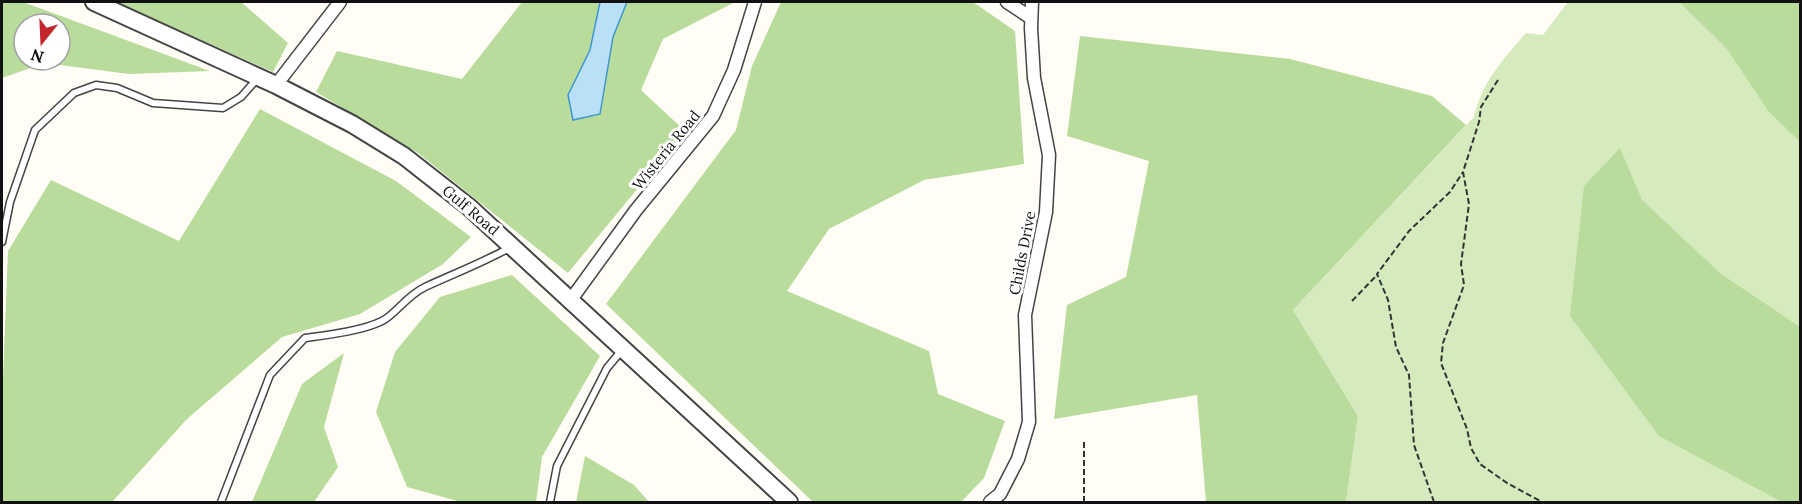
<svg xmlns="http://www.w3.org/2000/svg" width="1802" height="504" viewBox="0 0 1802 504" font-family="Lora,serif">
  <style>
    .green { fill: #d5ebbd }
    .forest { fill: #b9dc9c; fill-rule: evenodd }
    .water { fill: #b9e0f7; stroke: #3f96cf; stroke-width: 1.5 }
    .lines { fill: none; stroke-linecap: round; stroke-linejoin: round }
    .service-casing { stroke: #444; stroke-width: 9 }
    .minor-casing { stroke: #444; stroke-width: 15 }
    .tertiary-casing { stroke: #444; stroke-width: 20 }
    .path { stroke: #333; stroke-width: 2; stroke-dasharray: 6 3; stroke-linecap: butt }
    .service { stroke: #fff; stroke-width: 6 }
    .minor { stroke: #fff; stroke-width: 12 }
    .tertiary { stroke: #fff; stroke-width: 16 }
    .labels { text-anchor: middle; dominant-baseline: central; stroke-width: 6; stroke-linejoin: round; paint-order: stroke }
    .street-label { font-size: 15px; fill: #111; stroke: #fff }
  </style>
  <rect width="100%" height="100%" fill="#fffdf5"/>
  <!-- green -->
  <path class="green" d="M 1568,2 L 1679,2 L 1718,40 L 1800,2 L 1769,112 L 1800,142 L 1800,502 L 1346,502 L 1358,416 L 1293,310 L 1474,117 C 1482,82 1503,59 1526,33 L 1543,35 Z"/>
  <!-- forest -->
  <path class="forest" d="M 2,2 L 23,2 L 210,71 L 129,74 L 45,63 L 2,78 ZM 24,24 L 60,24 L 60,60 L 24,60 Z
    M 116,2 L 241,2 L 288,43 L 273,72 Z
    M 522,2 L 600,2 L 590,50 L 568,95 L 573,120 L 600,114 L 613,37 L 627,2 L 735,2 L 663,39 L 641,90 L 685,131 L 568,273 L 418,153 L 316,92 L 337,51 L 462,79 Z
    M 781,2 L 973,2 L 1015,31 L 1024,164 L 924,180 L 829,229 L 787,291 L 929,351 L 938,394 L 1005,421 L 984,478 L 961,502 L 813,502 L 606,304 L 736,130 L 752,66 Z
    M 1679,2 L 1800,2 L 1800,142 L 1769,112 L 1727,49 Z
    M 1080,36 L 1290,59 L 1432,96 L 1466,125 L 1293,310 L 1358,416 L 1346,502 L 1206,502 L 1197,395 L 1054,419 L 1067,305 L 1126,277 L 1149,161 L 1067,136 Z
    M 260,109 L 396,181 L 471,237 L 443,264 L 360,314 L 282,337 L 187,419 L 112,502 L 2,502 L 2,403 L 8,251 L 51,180 L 179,241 Z
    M 1620,148 L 1642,200 L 1721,274 L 1800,327 L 1800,502 L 1782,502 L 1659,436 L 1570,316 L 1584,186 Z
    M 512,275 L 600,356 L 542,457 L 536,502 L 461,502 L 407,487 L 376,412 L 395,352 L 440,297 Z
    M 344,353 L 324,427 L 338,467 L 314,502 L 252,502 L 302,384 Z
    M 585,456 L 634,485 L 649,502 L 576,502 Z"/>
  <!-- water -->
  <path class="water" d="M 600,2 L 627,2 L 613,37 L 600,114 L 573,120 L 568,95 L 590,50 Z"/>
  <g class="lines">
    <!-- service casing -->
    <g class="service-casing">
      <path id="service" d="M 2,242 L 10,202 L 35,130 L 74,93 L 96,85 L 117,88 L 153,103 L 223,108 L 241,97 L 258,78
        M 221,502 L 270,375 L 305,338 C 327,335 362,331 382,321 C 395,315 406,296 425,287 C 453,274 482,263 509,248
        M 550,502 L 557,466 L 607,368 L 623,349"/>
    </g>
    <!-- minor casing -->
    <g class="minor-casing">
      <path id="minor" d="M 1007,2 L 1031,18
        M 276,85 L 340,2
        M 570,301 L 636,210 L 713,116 L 734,70 L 755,2
        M 990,502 L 1000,494 L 1018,459 L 1029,422 L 1025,315 L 1046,212 L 1049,155 L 1034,78 L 1031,28 L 1032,2"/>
    </g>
    <!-- tertiary casing -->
    <g class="tertiary-casing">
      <path id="tertiary" d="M 94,2 L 276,85 L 352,124 L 404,156 L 469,207 L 789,502"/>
    </g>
    <!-- path -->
    <path class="path" d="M 1498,80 L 1481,107 L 1479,122 L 1463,172 L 1469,204 L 1461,264 L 1464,285 L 1443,343 L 1441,363 L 1467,429 L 1471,448 L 1480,464 L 1507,483 L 1542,502
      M 1352,301 L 1377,275
      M 1084,502 L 1084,441
      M 1434,502 L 1414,445 L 1409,375 L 1396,347 L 1388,300 L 1377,274 L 1409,231 L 1450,192 L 1463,172"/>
    <!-- service -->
    <use href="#service" class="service"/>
    <!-- minor -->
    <use href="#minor" class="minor"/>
    <!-- tertiary -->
    <use href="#tertiary" class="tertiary"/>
  </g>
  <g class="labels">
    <!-- street labels -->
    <g class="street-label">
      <text transform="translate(666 150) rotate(-51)">Wisteria Road</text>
      <text transform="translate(471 210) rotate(40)">Gulf Road</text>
      <text transform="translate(1022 253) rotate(-79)">Childs Drive</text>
    </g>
  </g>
  <!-- border -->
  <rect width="1802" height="504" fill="none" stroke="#111111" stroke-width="6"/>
  <!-- north arrow -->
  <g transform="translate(42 42) rotate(198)"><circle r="28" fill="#ffffff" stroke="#a0a0a0" stroke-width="1.5"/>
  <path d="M0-4.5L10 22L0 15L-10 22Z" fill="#c4262e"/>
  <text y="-9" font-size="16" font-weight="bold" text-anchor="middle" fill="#111111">N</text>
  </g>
</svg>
